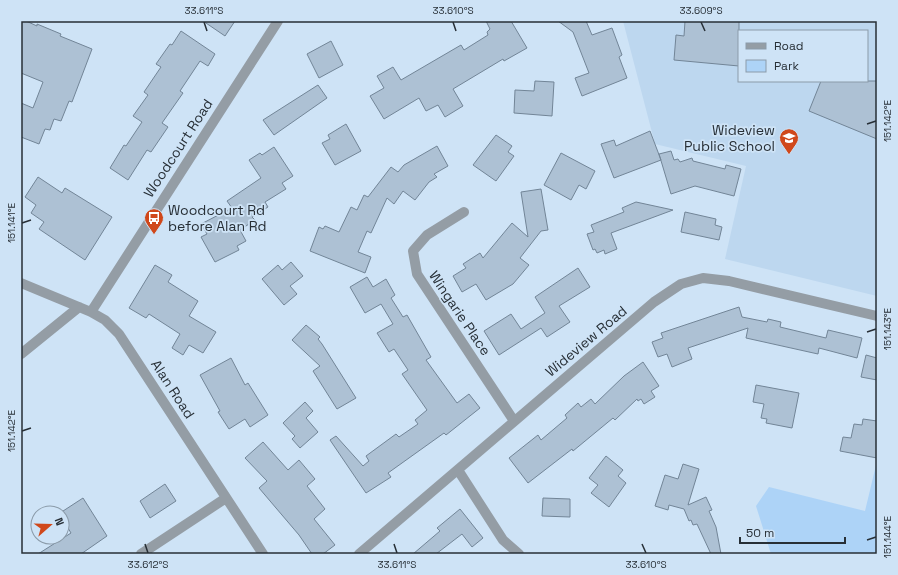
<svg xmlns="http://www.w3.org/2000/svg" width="898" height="575" viewBox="0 0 898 575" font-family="'Space Grotesk',sans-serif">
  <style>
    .built { fill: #bdd7ef; fill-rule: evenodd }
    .green { fill: #add3f7 }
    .building { fill: #adc1d4; stroke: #728597 }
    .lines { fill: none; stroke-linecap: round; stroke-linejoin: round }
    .minor { stroke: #949da5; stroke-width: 10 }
    .ticks { fill: none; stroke: #272f36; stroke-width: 1.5 }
    .labels { text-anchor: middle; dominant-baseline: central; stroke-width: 3.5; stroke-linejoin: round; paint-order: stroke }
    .poi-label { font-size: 14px; fill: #272f36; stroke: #cee3f6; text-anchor: end }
    .street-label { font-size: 14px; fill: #272f36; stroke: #cee3f6 }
    .neatline { fill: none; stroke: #272f36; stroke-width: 1.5 }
    .ticks-label { font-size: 10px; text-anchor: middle; fill: #272f36 }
  </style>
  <rect width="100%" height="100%" fill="#cee3f6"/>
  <!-- built -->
  <path class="built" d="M 623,21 L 877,21 L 877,296 L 725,259 L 746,166 L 655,144 ZM 739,31 L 867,31 L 867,81 L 739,81 Z"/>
  <!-- green -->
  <path class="green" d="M 877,461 L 877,554 L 771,554 L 756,506 L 769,487 L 865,511 Z"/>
  <!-- building -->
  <path class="building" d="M 21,21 L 26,21 L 37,26 L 37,24 L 61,34 L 60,36 L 92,49 L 72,102 L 69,101 L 61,121 L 54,119 L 50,130 L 45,129 L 39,144 L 21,137 L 21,103 L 33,108 L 43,82 L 21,73 Z
    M 203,21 L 235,21 L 225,36 Z
    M 486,21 L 511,21 L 527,48 L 504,61 L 503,59 L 453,89 L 463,106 L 445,117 L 438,105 L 426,111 L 419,98 L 384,119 L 370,96 L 384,88 L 377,76 L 393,67 L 401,80 L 461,45 L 464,50 L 488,35 L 487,32 L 490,29 Z
    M 558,21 L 586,21 L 592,35 L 612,28 L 622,55 L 619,57 L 627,78 L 582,96 L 575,78 L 589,73 L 573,32 Z
    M 685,21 L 739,21 L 739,66 L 674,60 L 676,35 L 684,36 Z
    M 181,31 L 215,54 L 208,66 L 200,61 L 180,91 L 183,93 L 162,123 L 168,127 L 151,152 L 147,150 L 128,180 L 110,168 L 124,145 L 126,146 L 142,122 L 133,116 L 148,95 L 144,92 L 161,67 L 156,64 L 170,44 L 172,45 Z
    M 331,41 L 343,65 L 319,78 L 307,54 Z
    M 535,81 L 554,82 L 552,116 L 514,113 L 515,90 L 534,91 Z
    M 821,81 L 877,81 L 877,139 L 809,111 Z
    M 318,85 L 327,98 L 274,135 L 263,120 Z
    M 346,124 L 361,151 L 335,165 L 322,143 L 330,139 L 328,135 Z
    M 650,131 L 661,160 L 614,178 L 601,144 L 614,140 L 616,146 Z
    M 496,135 L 512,146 L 508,152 L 514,156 L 496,181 L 473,165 Z
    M 437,146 L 448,166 L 434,174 L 437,177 L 429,182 L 415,200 L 403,191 L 394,204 L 387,198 L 371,233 L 367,231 L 358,252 L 371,257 L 365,273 L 310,251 L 319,227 L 323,229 L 325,226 L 339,232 L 351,207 L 357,210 L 364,195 L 368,197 L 391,167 L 398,172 L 404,165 Z
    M 274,147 L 293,176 L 282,183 L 286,189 L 265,202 L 268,207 L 252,217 L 255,220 L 240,230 L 246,241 L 237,246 L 239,250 L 215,262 L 201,237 L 207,234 L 201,224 L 232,208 L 227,201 L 261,178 L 249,160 L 260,153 L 262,155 Z
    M 671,151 L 674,160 L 678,159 L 680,162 L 692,158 L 693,161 L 725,169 L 726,165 L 741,169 L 734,196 L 695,186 L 671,194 L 659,154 Z
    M 561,153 L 595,171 L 586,189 L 579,185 L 571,200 L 544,185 Z
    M 38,177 L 62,193 L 65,188 L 112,217 L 85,260 L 39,229 L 44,222 L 31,213 L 36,205 L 25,197 Z
    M 541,189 L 548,230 L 541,231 L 520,258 L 529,265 L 513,284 L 486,300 L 476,284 L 462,292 L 453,276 L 466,268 L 463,264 L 480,253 L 483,258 L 512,223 L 528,237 L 521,192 Z
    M 636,202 L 673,210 L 611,233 L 617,249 L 605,254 L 604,250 L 597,253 L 595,249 L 593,250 L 587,234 L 594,232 L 591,225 L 624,212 L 622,208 Z
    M 685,212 L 716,219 L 715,225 L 722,227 L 719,240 L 681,232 Z
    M 291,262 L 303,276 L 290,286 L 297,294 L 284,305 L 262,279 L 278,265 L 282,270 Z
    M 155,265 L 172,275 L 168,282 L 198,301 L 189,316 L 216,332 L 203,353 L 189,345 L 183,355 L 172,348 L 180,334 L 149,314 L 146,318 L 129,308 Z
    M 578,268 L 590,287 L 559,306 L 570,322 L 547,337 L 541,328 L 499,355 L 484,331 L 511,314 L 521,329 L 545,313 L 535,297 Z
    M 367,277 L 373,287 L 386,279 L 395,295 L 391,298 L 403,317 L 407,315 L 431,357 L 426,360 L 457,403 L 469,394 L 480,408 L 446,435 L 444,433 L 388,473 L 391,477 L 366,493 L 330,440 L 336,436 L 363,466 L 369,461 L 366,456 L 396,434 L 399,437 L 418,424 L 415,420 L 427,410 L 402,374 L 408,370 L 394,349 L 389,352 L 377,333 L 393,324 L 381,304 L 365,313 L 350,287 Z
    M 739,307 L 742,317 L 767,322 L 768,319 L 781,322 L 780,327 L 826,338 L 828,330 L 862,338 L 857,358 L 819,348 L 818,354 L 746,338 L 748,328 L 688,348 L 692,359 L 672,367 L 667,354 L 658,357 L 652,342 L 663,338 L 661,333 Z
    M 306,325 L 320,337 L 318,339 L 322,344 L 356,398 L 337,409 L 313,371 L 320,366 L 292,340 Z
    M 866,355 L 877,358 L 877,380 L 861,377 Z
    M 231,358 L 245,385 L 248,383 L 268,415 L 250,427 L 245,419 L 229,429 L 218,412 L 220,411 L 200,375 Z
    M 643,362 L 659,386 L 651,391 L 655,397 L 644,404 L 641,399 L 638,401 L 637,399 L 615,420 L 613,418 L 573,451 L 572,449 L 528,483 L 509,458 L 538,435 L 541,440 L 567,418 L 565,415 L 578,403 L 581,407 L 591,399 L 595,404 L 624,376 Z
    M 756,385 L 799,393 L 792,428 L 766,423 L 767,419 L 761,418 L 764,404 L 753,402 Z
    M 305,402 L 313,411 L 306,418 L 318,432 L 300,448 L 292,439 L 295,436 L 283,423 Z
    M 863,419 L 877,421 L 877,458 L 840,451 L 843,437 L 851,438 L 854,424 L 862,425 Z
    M 263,442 L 288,470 L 299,460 L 315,479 L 307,486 L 325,509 L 314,519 L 335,545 L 323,554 L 312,554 L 299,535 L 259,488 L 267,481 L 245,458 Z
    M 606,456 L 623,470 L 618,476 L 626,483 L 609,507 L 591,493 L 598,485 L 589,478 Z
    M 683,464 L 699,469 L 688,505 L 706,497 L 712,510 L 709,511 L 716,527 L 721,554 L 711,554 L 697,524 L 693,525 L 691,520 L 689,521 L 684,509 L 669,505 L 668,510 L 655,506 L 665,475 L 678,479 Z
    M 165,484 L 176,501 L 150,518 L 140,501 Z
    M 83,498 L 107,536 L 81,554 L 38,554 L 71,533 L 62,518 L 62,513 L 60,513 Z
    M 543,498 L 570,499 L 570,517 L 542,516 Z
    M 460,509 L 483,538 L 472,547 L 462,534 L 436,554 L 413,554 L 440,531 L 437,528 Z"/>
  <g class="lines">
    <!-- minor -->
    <path class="minor" d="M 464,212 L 427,235 L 413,251 L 417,274 L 514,421
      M 21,283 L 91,312 L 105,320 L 119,334 L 263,554
      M 91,312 L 278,21
      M 21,354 L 79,307
      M 458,470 L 503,540 L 519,554
      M 141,554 L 226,498
      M 359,554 L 654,302 L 681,284 L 703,278 L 729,281 L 877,316"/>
  </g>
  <!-- ticks -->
  <path class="ticks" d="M 204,22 L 207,31M 453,22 L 456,31M 701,22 L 705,31M 867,124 L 876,121M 22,223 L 31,220M 867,332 L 876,329M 22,431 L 31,428M 867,540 L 876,537M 145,544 L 148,553M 394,544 L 397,553M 642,544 L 646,553"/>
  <!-- icons -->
  <defs>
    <g id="school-pin" transform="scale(1)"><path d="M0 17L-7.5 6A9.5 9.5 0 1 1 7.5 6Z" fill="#d0481b" stroke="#cee3f6"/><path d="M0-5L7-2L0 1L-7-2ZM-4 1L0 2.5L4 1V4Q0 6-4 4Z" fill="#fff"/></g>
    <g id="bus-pin" transform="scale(1)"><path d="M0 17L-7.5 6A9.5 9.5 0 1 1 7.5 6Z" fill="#d0481b" stroke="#cee3f6"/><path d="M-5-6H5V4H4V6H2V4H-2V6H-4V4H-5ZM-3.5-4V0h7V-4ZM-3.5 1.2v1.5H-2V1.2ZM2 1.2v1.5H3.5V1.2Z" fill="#fff"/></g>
  </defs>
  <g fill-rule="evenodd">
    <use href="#school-pin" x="789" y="138"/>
    <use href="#bus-pin" x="154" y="218"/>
  </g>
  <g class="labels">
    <!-- poi labels -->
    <g class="poi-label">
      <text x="775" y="130">Wideview<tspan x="775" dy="16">Public School</tspan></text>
      <text x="168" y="210" text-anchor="start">Woodcourt Rd<tspan x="168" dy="16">before Alan Rd</tspan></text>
    </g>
    <!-- street labels -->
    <g class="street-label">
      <text transform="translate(178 148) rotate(-57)">Woodcourt Road</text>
      <text transform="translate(460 313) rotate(56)">Wingarie Place</text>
      <text transform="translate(586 341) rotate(-40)">Wideview Road</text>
      <text transform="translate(173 389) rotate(57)">Alan Road</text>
    </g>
  </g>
  <!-- border -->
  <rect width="898" height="575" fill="none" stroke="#cee3f6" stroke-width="44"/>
  <!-- legend -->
  <rect x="738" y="30" width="130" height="52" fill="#cee3f6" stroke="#8b9ba9"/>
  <rect x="746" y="43" width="20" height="6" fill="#949da5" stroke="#8b9ba9"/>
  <text x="774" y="50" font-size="12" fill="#272f36">Road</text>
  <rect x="746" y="60" width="20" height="12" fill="#add3f7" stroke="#8b9ba9"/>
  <text x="774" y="70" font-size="12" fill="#272f36">Park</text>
  <!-- north arrow -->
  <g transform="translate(50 525) rotate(70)"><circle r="19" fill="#cee3f6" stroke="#8b9ba9"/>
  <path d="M0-3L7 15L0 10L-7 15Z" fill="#d0481b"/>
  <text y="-6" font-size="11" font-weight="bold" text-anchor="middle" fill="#272f36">N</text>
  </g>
  <!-- scale -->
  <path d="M740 537v6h105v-6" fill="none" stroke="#272f36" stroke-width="2"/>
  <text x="746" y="537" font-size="12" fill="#272f36" stroke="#cee3f6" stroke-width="3" paint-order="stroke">50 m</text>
  <rect x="22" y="22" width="854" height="531" class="neatline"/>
  <g class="ticks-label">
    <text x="204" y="14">33.611°S</text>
    <text x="453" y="14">33.610°S</text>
    <text x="701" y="14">33.609°S</text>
    <text transform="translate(887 121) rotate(-90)" y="4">151.142°E</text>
    <text transform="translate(11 223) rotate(-90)" y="4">151.141°E</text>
    <text transform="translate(887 329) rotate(-90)" y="4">151.143°E</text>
    <text transform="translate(11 431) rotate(-90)" y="4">151.142°E</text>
    <text transform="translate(887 537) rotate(-90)" y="4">151.144°E</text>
    <text x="148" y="568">33.612°S</text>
    <text x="397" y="568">33.611°S</text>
    <text x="646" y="568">33.610°S</text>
  </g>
</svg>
